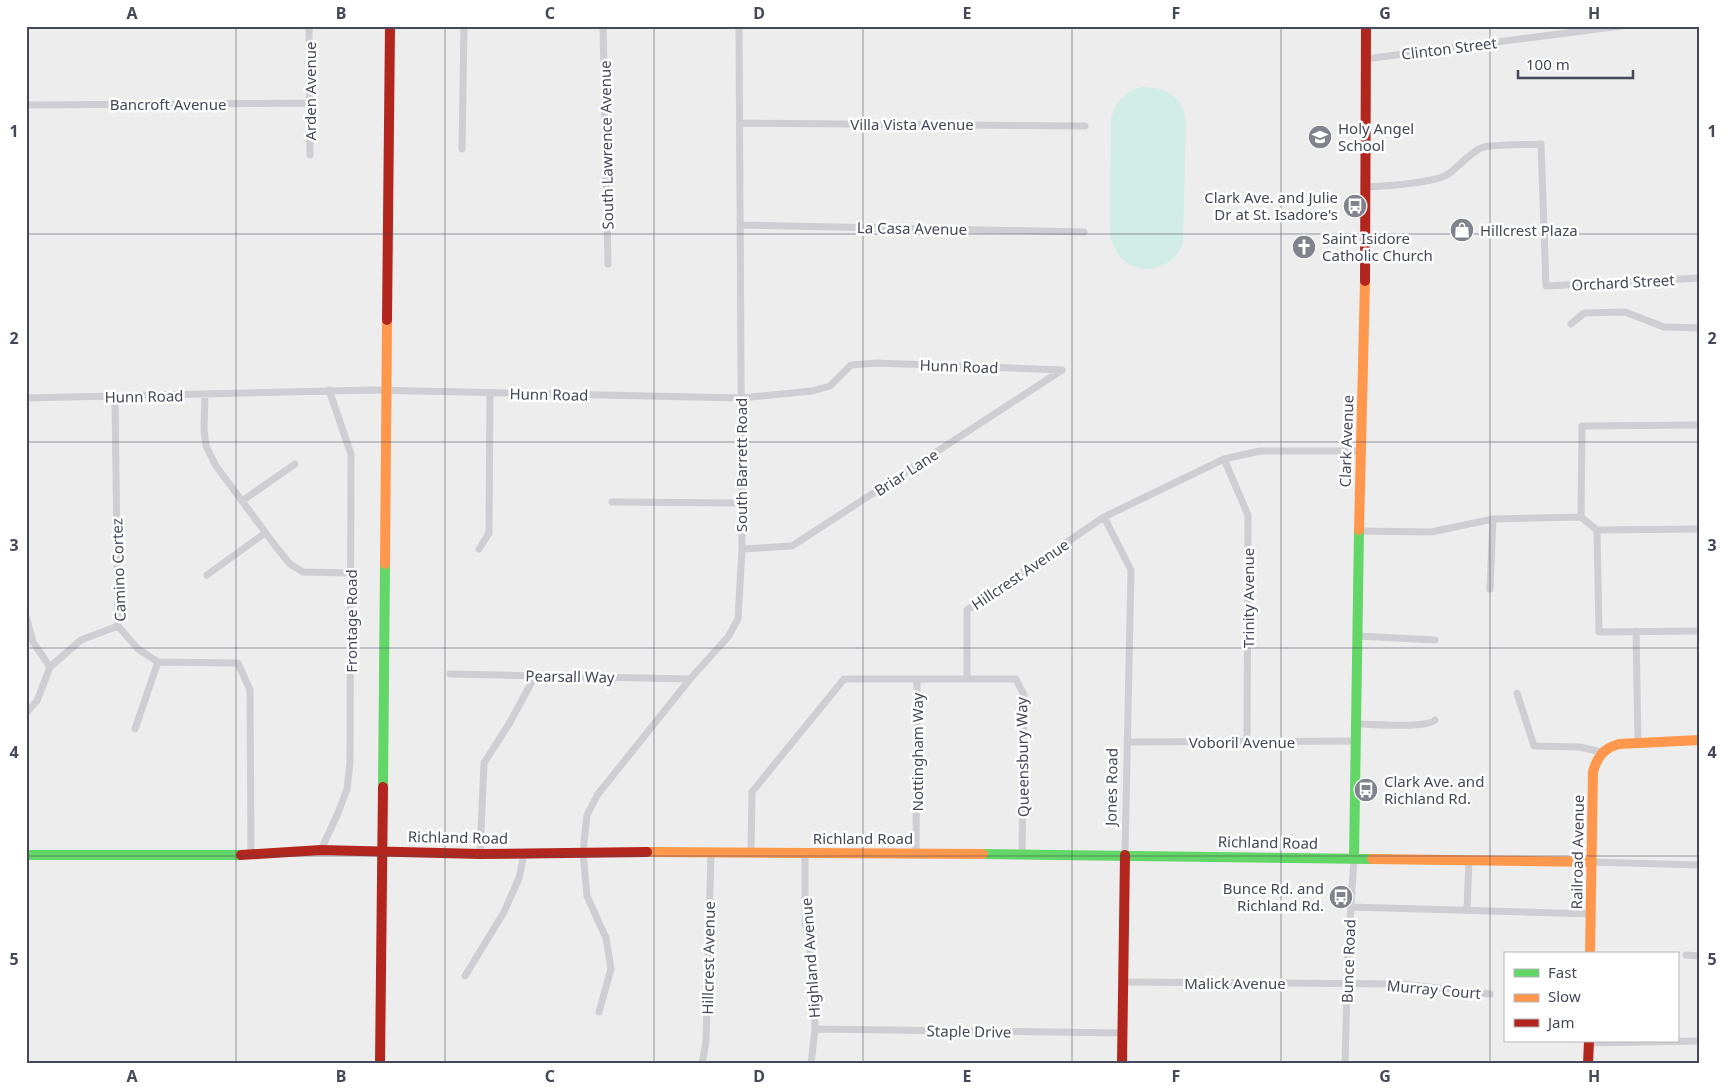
<svg xmlns="http://www.w3.org/2000/svg" width="1726" height="1090" viewBox="0 0 1726 1090" font-family="'Noto Sans',sans-serif">
  <style>
    .garden { fill: #d2ece6 }
    .lines { fill: none; stroke-linecap: round; stroke-linejoin: round }
    .street { stroke: #ceced3; stroke-width: 7 }
    .fast { stroke: #63d668; stroke-width: 10 }
    .slow { stroke: #ff974d; stroke-width: 10 }
    .jam { stroke: #b3261e; stroke-width: 10 }
    .grid { fill: none; stroke: #454858; stroke-width: 1; stroke-opacity: 0.55 }
    .labels { text-anchor: middle; dominant-baseline: central; stroke-width: 5; stroke-linejoin: round; paint-order: stroke }
    .street-label { font-size: 15px; fill: #454858; stroke: #fff }
    .poi-label { font-size: 15px; fill: #454858; stroke: #fff; text-anchor: start }
    .neatline { fill: none; stroke: #454858; stroke-width: 2 }
    .grid-label { font-size: 16px; text-anchor: middle; font-weight: bold; fill: #454858 }
  </style>
  <rect width="100%" height="100%" fill="#eeeded"/>
  <!-- garden -->
  <path class="garden" d="M 1143,87 C 1167,88 1181,95 1186,120 L 1183,243 C 1173,270 1140,278 1120,257 C 1115,251 1112,243 1110,236 L 1111,118 C 1117,101 1125,90 1143,87 Z"/>
  <g class="lines">
    <!-- street -->
    <path class="street" d="M 309,26 L 310,155
      M 603,26 L 608,264
      M 1365,59 L 1621,26
      M 26,105 L 310,103
      M 740,123 L 1085,126
      M 462,149 L 464,26
      M 1365,187 C 1386,186 1426,184 1445,176 C 1455,171 1468,154 1481,148 C 1488,144 1530,145 1541,144 L 1546,286 L 1700,278
      M 740,225 L 1084,232
      M 1571,324 L 1584,313 L 1625,312 L 1664,327 L 1700,328
      M 205,394 L 204,430 L 206,446 L 216,466 L 277,548 L 290,564 L 303,572 L 351,573
      M 115,397 L 118,626 L 138,649 L 158,662 L 238,663 L 250,690 L 251,855
      M 26,398 L 371,390 L 741,398 L 812,391 L 830,386 L 851,365 L 877,363 L 1062,370
      M 1700,425 L 1582,426 L 1581,517 L 1597,530 L 1599,632 L 1700,631
      M 1224,459 L 1248,515 L 1247,742
      M 242,501 L 295,464
      M 612,502 L 742,503
      M 1104,517 L 1131,570 L 1125,855
      M 1597,530 L 1700,529
      M 1359,531 L 1431,532 L 1493,519 L 1581,517
      M 479,549 L 489,533 L 490,393
      M 742,549 L 792,546 L 1062,370
      M 207,575 L 265,533
      M 1490,589 L 1493,519
      M 26,616 L 33,642 L 50,667
      M 1636,631 L 1638,743
      M 1357,636 L 1435,640
      M 450,674 L 690,679
      M 967,679 L 967,610 L 1104,517 L 1224,459 L 1260,451 L 1360,451
      M 1517,693 L 1534,746 L 1580,747 L 1601,752
      M 26,713 L 37,701 L 50,667 L 81,640 L 118,626
      M 1357,724 C 1372,724 1427,729 1435,720
      M 135,729 L 158,662
      M 1127,742 L 1356,741
      M 321,850 L 338,813 L 347,789 L 350,762 L 351,454 L 329,390
      M 751,853 L 752,792 L 844,679 L 1016,679 L 1024,695 L 1022,855
      M 805,853 L 805,923 L 814,973 L 815,1029 L 811,1064
      M 480,854 L 484,763 L 509,724 L 535,676
      M 916,854 L 917,679
      M 1591,862 L 1700,865
      M 1350,907 L 1591,914
      M 1467,910 L 1469,860
      M 1686,955 L 1700,956
      M 465,976 L 504,912 L 519,878 L 524,854
      M 1123,982 L 1403,984 L 1490,994
      M 599,1012 L 611,969 L 606,938 L 587,896 L 583,852 L 587,815 L 598,794 L 690,679 L 728,637 L 738,619 L 742,549 L 739,26
      M 815,1029 L 1123,1033
      M 1589,1043 L 1700,1041
      M 702,1064 L 706,1042 L 711,852
      M 1345,1064 L 1348,951 L 1354,858"/>
    <!-- fast -->
    <path class="fast" d="M 383,787 L 385,564
      M 983,854 L 1372,859
      M 26,855 L 241,855
      M 1354,858 L 1359,530"/>
    <!-- slow -->
    <path class="slow" d="M 1359,530 L 1365,281
      M 385,564 L 387,320
      M 647,852 L 983,854
      M 1372,859 L 1591,862
      M 1590,954 L 1593,772 C 1597,757 1604,748 1619,744 L 1700,740"/>
    <!-- jam -->
    <path class="jam" d="M 1365,281 L 1366,26
      M 387,320 L 390,26
      M 241,855 L 321,850 L 480,854 L 647,852
      M 380,1064 L 383,787
      M 1122,1064 L 1125,855
      M 1588,1064 L 1589,1041"/>
  </g>
  <!-- grid -->
  <path class="grid" d="M 236,26 L 236,1064M 445,26 L 445,1064M 654,26 L 654,1064M 863,26 L 863,1064M 1072,26 L 1072,1064M 1281,26 L 1281,1064M 1490,26 L 1490,1064M 26,234 L 1700,234M 26,442 L 1700,442M 26,648 L 1700,648M 26,856 L 1700,856"/>
  <!-- icons -->
  <defs>
    <g id="school-disc" transform="scale(1.25)"><circle r="9.5" fill="#80828c" stroke="#fff"/><path d="M0-5L7-2L0 1L-7-2ZM-4 1L0 2.5L4 1V4Q0 6-4 4Z" fill="#fff"/></g>
    <g id="bus-disc" transform="scale(1.25)"><circle r="9.5" fill="#80828c" stroke="#fff"/><path d="M-5-6H5V4H4V6H2V4H-2V6H-4V4H-5ZM-3.5-4V0h7V-4ZM-3.5 1.2v1.5H-2V1.2ZM2 1.2v1.5H3.5V1.2Z" fill="#fff"/></g>
    <g id="shop-disc" transform="scale(1.25)"><circle r="9.5" fill="#80828c" stroke="#fff"/><path d="M-5-2.5h2.3a2.7 3.5 0 0 1 5.4 0H5L5.5 6h-11ZM-1.5-2.5h3a1.5 2.3 0 0 0-3 0Z" fill="#fff"/></g>
    <g id="church-disc" transform="scale(1.25)"><circle r="9.5" fill="#80828c" stroke="#fff"/><path d="M-1.2-6h2.4v3.5h3.3v2.4h-3.3V6h-2.4V-.1h-3.3v-2.4h3.3Z" fill="#fff"/></g>
  </defs>
  <g fill-rule="evenodd">
    <use href="#school-disc" x="1320" y="137"/>
    <use href="#bus-disc" x="1355" y="206"/>
    <use href="#shop-disc" x="1462" y="230"/>
    <use href="#church-disc" x="1304" y="247"/>
    <use href="#bus-disc" x="1366" y="790"/>
    <use href="#bus-disc" x="1341" y="897"/>
  </g>
  <g class="labels">
    <!-- street labels -->
    <g class="street-label">
      <text transform="translate(1449 48) rotate(-7)">Clinton Street</text>
      <text transform="translate(310 91) rotate(-90)">Arden Avenue</text>
      <text x="168" y="104">Bancroft Avenue</text>
      <text x="912" y="124">Villa Vista Avenue</text>
      <text transform="translate(606 145) rotate(-91)">South Lawrence Avenue</text>
      <text transform="translate(912 228) rotate(1)">La Casa Avenue</text>
      <text transform="translate(1623 282) rotate(-3)">Orchard Street</text>
      <text transform="translate(959 366) rotate(2)">Hunn Road</text>
      <text transform="translate(549 394) rotate(1)">Hunn Road</text>
      <text transform="translate(144 396) rotate(-1)">Hunn Road</text>
      <text transform="translate(1346 441) rotate(-88)">Clark Avenue</text>
      <text transform="translate(741 465) rotate(-90)">South Barrett Road</text>
      <text transform="translate(906 472) rotate(-33)">Briar Lane</text>
      <text transform="translate(118 570) rotate(-92)">Camino Cortez</text>
      <text transform="translate(1020 574) rotate(-34)">Hillcrest Avenue</text>
      <text transform="translate(1248 598) rotate(-90)">Trinity Avenue</text>
      <text transform="translate(351 621) rotate(-90)">Frontage Road</text>
      <text transform="translate(570 676) rotate(1)">Pearsall Way</text>
      <text x="1242" y="742">Voboril Avenue</text>
      <text transform="translate(917 752) rotate(-90)">Nottingham Way</text>
      <text transform="translate(1022 757) rotate(-91)">Queensbury Way</text>
      <text transform="translate(1111 787) rotate(-89)">Jones Road</text>
      <text transform="translate(458 837) rotate(1)">Richland Road</text>
      <text x="863" y="838">Richland Road</text>
      <text transform="translate(1268 842) rotate(1)">Richland Road</text>
      <text transform="translate(1577 852) rotate(-89)">Railroad Avenue</text>
      <text transform="translate(708 958) rotate(-89)">Hillcrest Avenue</text>
      <text transform="translate(810 958) rotate(-94)">Highland Avenue</text>
      <text transform="translate(1348 961) rotate(-88)">Bunce Road</text>
      <text x="1235" y="983">Malick Avenue</text>
      <text transform="translate(1434 989) rotate(5)">Murray Court</text>
      <text transform="translate(969 1031) rotate(1)">Staple Drive</text>
    </g>
    <!-- poi labels -->
    <g class="poi-label">
      <text x="1338" y="128">Holy Angel<tspan x="1338" dy="17">School</tspan></text>
      <text x="1338" y="197" text-anchor="end">Clark Ave. and Julie<tspan x="1338" dy="17">Dr at St. Isadore's</tspan></text>
      <text x="1480" y="230">Hillcrest Plaza</text>
      <text x="1322" y="238">Saint Isidore<tspan x="1322" dy="17">Catholic Church</tspan></text>
      <text x="1384" y="781">Clark Ave. and<tspan x="1384" dy="17">Richland Rd.</tspan></text>
      <text x="1324" y="888" text-anchor="end">Bunce Rd. and<tspan x="1324" dy="17">Richland Rd.</tspan></text>
    </g>
  </g>
  <!-- border -->
  <rect width="1726" height="1090" fill="none" stroke="#ffffff" stroke-width="55"/>
  <!-- legend -->
  <rect x="1504" y="952" width="175" height="90" fill="#ffffff" stroke="#b5b6bc"/>
  <rect x="1514" y="969" width="25" height="8" fill="#63d668" stroke="#b5b6bc"/>
  <text x="1548" y="978" font-size="15" fill="#454858">Fast</text>
  <rect x="1514" y="994" width="25" height="8" fill="#ff974d" stroke="#b5b6bc"/>
  <text x="1548" y="1002" font-size="15" fill="#454858">Slow</text>
  <rect x="1514" y="1019" width="25" height="8" fill="#b3261e" stroke="#b5b6bc"/>
  <text x="1548" y="1028" font-size="15" fill="#454858">Jam</text>
  <!-- scale -->
  <path d="M1518 70v8h115v-8" fill="none" stroke="#454858" stroke-width="2.5"/>
  <text x="1526" y="70" font-size="15" fill="#454858" stroke="#ffffff" stroke-width="4" paint-order="stroke">100 m</text>
  <rect x="28" y="28" width="1670" height="1034" class="neatline"/>
  <g class="grid-label">
    <text x="132" y="19">A</text>
    <text x="341" y="19">B</text>
    <text x="550" y="19">C</text>
    <text x="759" y="19">D</text>
    <text x="967" y="19">E</text>
    <text x="1176" y="19">F</text>
    <text x="1385" y="19">G</text>
    <text x="1594" y="19">H</text>
    <text x="14" y="137">1</text>
    <text x="1712" y="137">1</text>
    <text x="14" y="344">2</text>
    <text x="1712" y="344">2</text>
    <text x="14" y="551">3</text>
    <text x="1712" y="551">3</text>
    <text x="14" y="758">4</text>
    <text x="1712" y="758">4</text>
    <text x="14" y="965">5</text>
    <text x="1712" y="965">5</text>
    <text x="132" y="1082">A</text>
    <text x="341" y="1082">B</text>
    <text x="550" y="1082">C</text>
    <text x="759" y="1082">D</text>
    <text x="967" y="1082">E</text>
    <text x="1176" y="1082">F</text>
    <text x="1385" y="1082">G</text>
    <text x="1594" y="1082">H</text>
  </g>
</svg>
